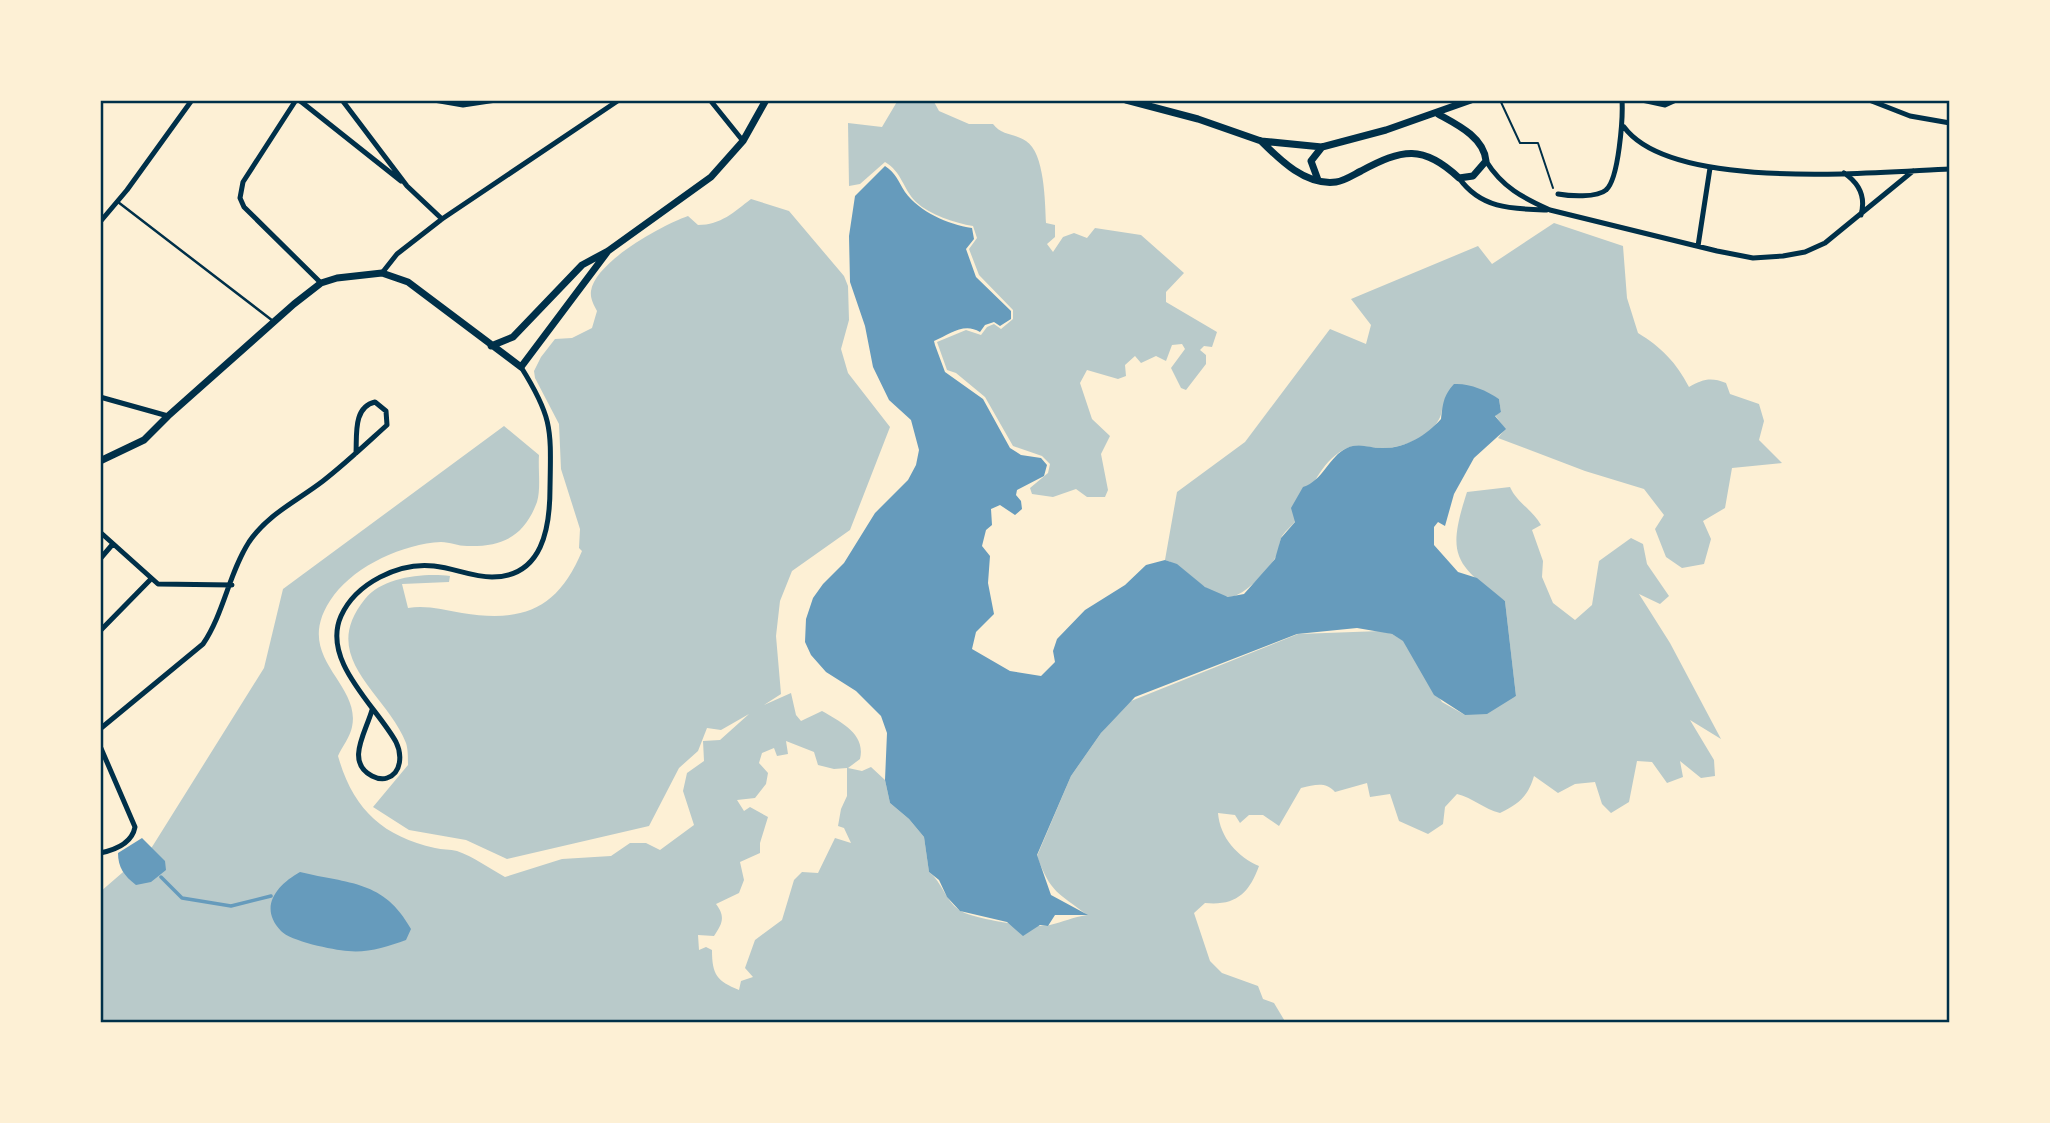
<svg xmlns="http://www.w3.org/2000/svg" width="2050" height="1123" viewBox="0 0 2050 1123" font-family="'Alegreya Sans',sans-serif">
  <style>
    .green { fill: #b9caca; fill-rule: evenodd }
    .water { fill: #669bbc }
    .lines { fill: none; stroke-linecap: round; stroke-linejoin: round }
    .stream { stroke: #669bbc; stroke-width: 3.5 }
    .path { stroke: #003049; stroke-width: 2 }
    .service { stroke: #003049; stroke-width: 2.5 }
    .minor { stroke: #003049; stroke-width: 5 }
    .tertiary { stroke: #003049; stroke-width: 7 }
    .neatline { fill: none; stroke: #003049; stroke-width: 2.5 }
  </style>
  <rect width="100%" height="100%" fill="#fdf0d5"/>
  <!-- green -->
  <path class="green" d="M 898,100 L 933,100 L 939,111 L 969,124 L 993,124 C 1002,136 1014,133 1026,141 C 1045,153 1045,203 1046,223 L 1055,225 L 1055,237 L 1047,244 L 1053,252 L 1063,237 L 1074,233 L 1087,238 L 1095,228 L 1141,235 L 1184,273 L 1166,292 L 1166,302 L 1217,332 L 1212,347 L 1204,346 L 1200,350 L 1206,355 L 1206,364 L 1186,390 L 1181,388 L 1171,368 L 1185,349 L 1182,344 L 1172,345 L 1166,361 L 1156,356 L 1141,363 L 1135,356 L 1125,365 L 1126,376 L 1118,379 L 1087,370 L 1080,383 L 1092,419 L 1110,436 L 1101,454 L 1108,490 L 1105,497 L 1087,497 L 1076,489 L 1053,497 L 1032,494 L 1030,488 L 1048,473 L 1050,464 L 1042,456 L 1013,446 L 985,397 L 956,373 L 947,370 L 937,342 L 966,330 L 981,335 L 987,327 L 994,324 L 1001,329 L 1013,319 L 1013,310 L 979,275 L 969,249 L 977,238 L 973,226 C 955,223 930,215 916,202 C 903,189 902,172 885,162 L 860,184 L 849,186 L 848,123 L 882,127 Z
    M 751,199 L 789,211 L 844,276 L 848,286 L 849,320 L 841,349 L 848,373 L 890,427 L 850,530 L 792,571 L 780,601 L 776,636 L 781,694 L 764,705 L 791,693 L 796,715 L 801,721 L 822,711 C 841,722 866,734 860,759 L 848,768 L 862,771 L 871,767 L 885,780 L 890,803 L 909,819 L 924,837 L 929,872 C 942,882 945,900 959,910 C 972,919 1035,929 1050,925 C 1063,922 1073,917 1087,915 C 1058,892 1051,894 1037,856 L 1071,776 L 1101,733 L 1126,703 L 1298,634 L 1381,631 L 1392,634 L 1404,641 L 1442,702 L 1465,715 L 1516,696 L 1505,601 C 1453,564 1447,554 1467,492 L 1510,487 C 1517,503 1532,509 1541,525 L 1532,530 L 1543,561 L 1542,577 L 1553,603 L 1575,620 L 1592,605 L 1599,561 L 1631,538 L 1643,544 L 1647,564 L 1669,596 L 1660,604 L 1639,594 L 1670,643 L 1721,739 L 1690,720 L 1714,760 L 1715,776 L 1701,778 L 1680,761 L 1683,777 L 1667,783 L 1652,762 L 1637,761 L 1629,802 L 1611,813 L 1602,804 L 1595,782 L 1575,784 L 1558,793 L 1534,776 C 1528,796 1520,803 1500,813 C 1484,809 1473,798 1457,794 L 1445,807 L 1443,824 L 1428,834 L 1399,821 L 1390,794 L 1370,797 L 1367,783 L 1335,792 C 1325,781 1315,785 1301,788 L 1279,826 L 1263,815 L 1249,815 L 1240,823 L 1235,815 L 1218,813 C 1220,838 1238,857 1259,866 C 1249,894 1235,906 1205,903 L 1194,913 L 1210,961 L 1222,973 L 1258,986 L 1263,999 L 1274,1003 L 1286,1023 L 100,1023 L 100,892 L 152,847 L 264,668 L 283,589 L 504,426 L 539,455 C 538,469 541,489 537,502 C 524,537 502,547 467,546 C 458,546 450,542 441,542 C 403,544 357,565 334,595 C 288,657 362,681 352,727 C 350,737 342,747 338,756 C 353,809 382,836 435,848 C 442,850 450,849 457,851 C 474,857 489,868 505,877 L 562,859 L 611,856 L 630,843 L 646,843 L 660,850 L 694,825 L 683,791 L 687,773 L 704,761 L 703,741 L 720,740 L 749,714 L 721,730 L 707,728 L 698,751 L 679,768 L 649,826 L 507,859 L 466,840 L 409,830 L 373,807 L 408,765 C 408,758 408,749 406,743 C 386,692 317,658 365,599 C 383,577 423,573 450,576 L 449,582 L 402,584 L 408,608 C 427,605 443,610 462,613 C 523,623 558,609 582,551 L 579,548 L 580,529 L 561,469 L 559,424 L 535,378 L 534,371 L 541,357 L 555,339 L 572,338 L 592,328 L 597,311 C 594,305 590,299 591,291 C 595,262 662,225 688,216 L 698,225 C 721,225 734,212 751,199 ZM 786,741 L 814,752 L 818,765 L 834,769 L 847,768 L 847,796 L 841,809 L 838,826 L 844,828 L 851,843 L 835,838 L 818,873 L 802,872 L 794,880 L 782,920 L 755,940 L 745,968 L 753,977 L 741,981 L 739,990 C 717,981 712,975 712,950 L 706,947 L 699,950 L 698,935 L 714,936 C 722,924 726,917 716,904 L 739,893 L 744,880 L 740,862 L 760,853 L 760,843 L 768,817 L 750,807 L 744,811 L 737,800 L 755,798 L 766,784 L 768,773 L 759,763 L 762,753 L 774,748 L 777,756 L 788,754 Z
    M 1554,223 L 1623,246 L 1627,298 L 1638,333 C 1661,347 1676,362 1689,387 C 1703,379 1711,377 1726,383 L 1730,394 L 1759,404 L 1764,421 L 1759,440 L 1782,463 L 1732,468 L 1725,508 L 1703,521 L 1711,539 L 1704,564 L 1682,568 L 1666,557 L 1655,529 L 1664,515 L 1644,489 L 1585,471 L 1498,438 L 1505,429 L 1495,415 L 1501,412 L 1499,399 L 1476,388 L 1442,410 C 1439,433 1406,448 1384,448 C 1369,449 1358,441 1343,450 C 1317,465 1309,496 1296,520 C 1292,526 1286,530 1282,536 C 1279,541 1280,547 1278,552 C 1273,566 1244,597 1229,597 C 1204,595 1188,567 1165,560 L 1177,492 L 1245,442 L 1330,329 L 1366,344 L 1371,325 L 1351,299 L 1478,246 L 1492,264 Z"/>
  <!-- water -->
  <path class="water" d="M 885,166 C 896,173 898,181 905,192 C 920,212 947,224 972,228 L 974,239 L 966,249 L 976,277 L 1011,311 L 1011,319 L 1000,326 L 994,322 L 985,325 L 980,332 C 964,322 950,334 934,341 L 935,345 L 945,372 L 983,399 L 1010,448 L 1021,455 L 1041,458 L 1047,465 L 1044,476 L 1017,490 L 1016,495 L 1021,501 L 1022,509 L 1015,515 L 1000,505 L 991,509 L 992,525 L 986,530 L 982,546 L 990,556 L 988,583 L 994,614 L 976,632 L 972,649 L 1010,671 L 1041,676 L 1055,662 L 1053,651 L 1057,639 L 1085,610 L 1125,585 L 1146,565 L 1165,560 L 1177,564 L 1205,587 L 1228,597 L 1244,594 L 1275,559 L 1281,538 L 1295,522 L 1291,508 L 1303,487 C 1323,481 1329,456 1347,448 C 1360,442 1371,449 1384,448 C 1406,448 1427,435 1441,419 C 1443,404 1443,396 1454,384 C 1469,383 1486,390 1499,399 L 1501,412 L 1495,416 L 1506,429 L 1474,458 L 1454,494 L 1445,526 L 1438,522 L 1434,527 L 1434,545 L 1458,572 L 1477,578 L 1505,601 L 1516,696 L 1487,714 L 1465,715 L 1434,695 L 1403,641 L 1392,634 L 1357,628 L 1297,634 L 1135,697 L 1101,733 L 1071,776 L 1037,855 L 1051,895 L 1088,915 L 1055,915 L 1048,926 L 1040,925 L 1023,936 L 1007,922 L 960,911 L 947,897 L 939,880 L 929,872 L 924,837 L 909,819 L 890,803 L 885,780 L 887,733 L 881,716 L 856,691 L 826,672 L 811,655 L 805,642 L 806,619 L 813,598 L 823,584 L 844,563 L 875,513 L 908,480 L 916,465 L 919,450 L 911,420 L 889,400 L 873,367 L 865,326 L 850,282 L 849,236 L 855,196 Z
    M 142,838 L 165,861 L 166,870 L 151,882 L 136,885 C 124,876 118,867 118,853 Z
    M 300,872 C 349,884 384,880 411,929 L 406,940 C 387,947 367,953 348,951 C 333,950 290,941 281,931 C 258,907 277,885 300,872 Z"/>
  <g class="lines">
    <!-- stream -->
    <path class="stream" d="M 161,877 L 182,898 L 231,906 L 271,896"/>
    <!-- path -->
    <path class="path" d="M 1500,100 L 1520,143 L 1538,143 L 1553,188"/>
    <!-- service -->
    <path class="service" d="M 118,202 L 273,321"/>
    <!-- minor -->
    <path class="minor" d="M 296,100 L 243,182 L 240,198 L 244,207 L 321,283
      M 299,100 L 401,181
      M 342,100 L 407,186 L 442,219
      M 434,100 L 463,105 L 496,100
      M 710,100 L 743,141
      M 1642,100 L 1665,105 L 1676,100
      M 1869,100 L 1910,116 L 1950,123
      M 1624,127 C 1672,192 1875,172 1950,169
      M 1486,161 C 1502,187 1523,198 1550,210 L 1717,251 L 1753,258 L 1783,256 L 1805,252 L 1825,243 L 1913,171
      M 1844,173 C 1859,183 1866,197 1861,215
      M 1459,178 C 1481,209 1512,209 1547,210
      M 1558,194 C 1569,196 1597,198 1606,190 C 1619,179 1623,117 1622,100
      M 100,222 L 127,190 L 192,100
      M 1698,246 L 1710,168
      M 382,273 L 397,254 L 442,219 L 619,100
      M 100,397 L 168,416
      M 100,532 L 158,584 L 232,585
      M 100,559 L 112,545
      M 100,631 L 150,580
      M 372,710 C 366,732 345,762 372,776 C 376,778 382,780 387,778 C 402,773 402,754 396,742 C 377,707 321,661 341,616 C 356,583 399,562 434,566 C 454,568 472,577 492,577 C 543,577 550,527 550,488 C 551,429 553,418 521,367
      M 100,729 L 203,644 C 224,613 229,573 249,542 C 268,514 297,501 323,481 C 345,464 366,444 387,425 L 386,411 L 375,402 C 353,407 357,435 356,453
      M 100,746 L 135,827 C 132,843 115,850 100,853"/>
    <!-- tertiary -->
    <path class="tertiary" d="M 1126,100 L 1198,119 L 1261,141 L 1322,147 L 1386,130 L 1471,100
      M 1261,141 C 1280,160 1306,186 1336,182 C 1344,181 1353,175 1361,171 C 1402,149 1423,144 1459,178 L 1473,176 L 1486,161 C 1484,137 1456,124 1438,114
      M 1318,180 L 1311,161 L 1322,147
      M 491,346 L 513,337 L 582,265 L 608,251 L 711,177 L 743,141 L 766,100
      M 100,461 L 144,440 L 168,416 L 294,304 L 321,283 L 337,278 L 382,273 L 408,282 L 521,367 L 608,251"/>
  </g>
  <!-- border -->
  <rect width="2050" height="1123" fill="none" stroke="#fdf0d5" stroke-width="203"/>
  <rect x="102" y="102" width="1846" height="919" class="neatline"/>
</svg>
